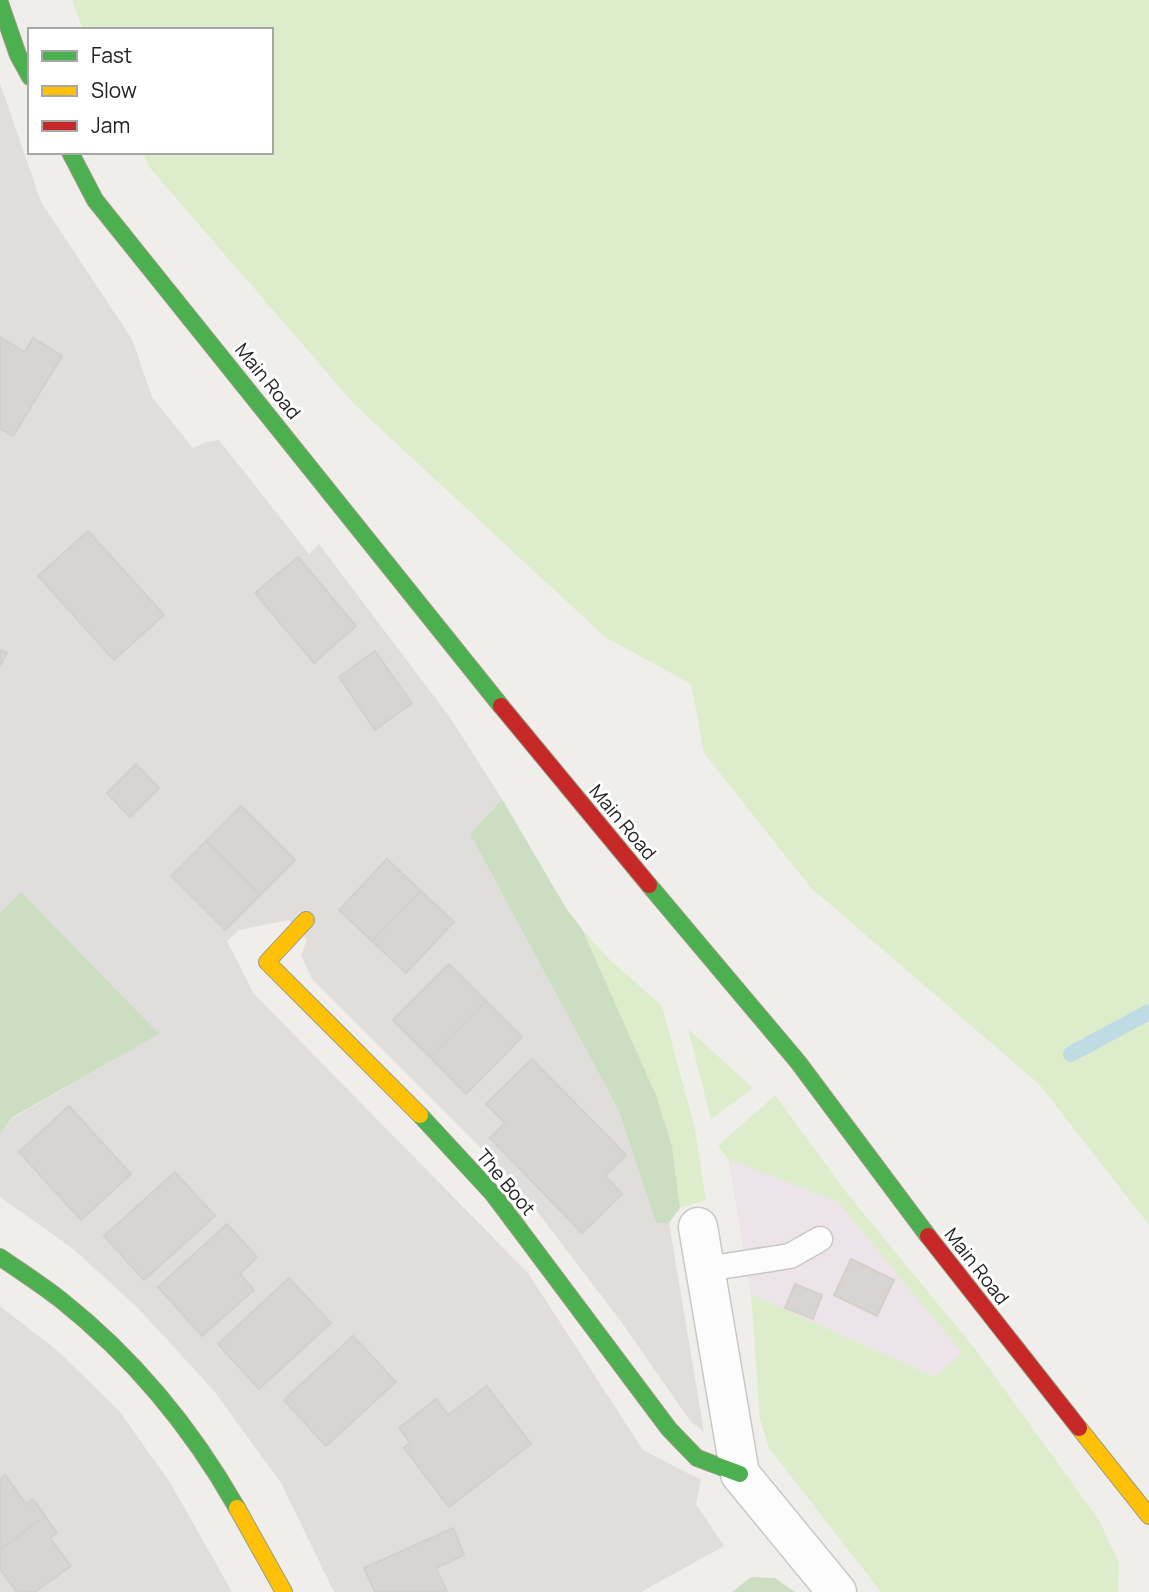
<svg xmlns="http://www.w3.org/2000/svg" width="1149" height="1592" viewBox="0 0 1149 1592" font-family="Manrope,sans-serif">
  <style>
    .residential { fill: #dfdedc }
    .industrial { fill: #ede4e9 }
    .grass { fill: #ddeccb }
    .forest { fill: #cbdec1 }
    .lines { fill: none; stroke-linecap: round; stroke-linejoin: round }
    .stream { stroke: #bfdbe3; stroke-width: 16 }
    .building { fill: #d7d4d2; stroke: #d3d0cc; stroke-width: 2 }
    .lane-casing { stroke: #c9c8c7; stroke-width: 27 }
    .street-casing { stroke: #c9c8c7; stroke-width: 41 }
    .fast-casing { stroke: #999a82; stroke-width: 18 }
    .slow-casing { stroke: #999a82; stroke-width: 18 }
    .jam-casing { stroke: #999a82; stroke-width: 18 }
    .lane { stroke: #fdfcfc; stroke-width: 24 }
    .street { stroke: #fdfcfc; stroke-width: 38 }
    .fast { stroke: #4caf50; stroke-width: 16 }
    .slow { stroke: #ffc107; stroke-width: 16 }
    .jam { stroke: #c62828; stroke-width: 16 }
    .labels { text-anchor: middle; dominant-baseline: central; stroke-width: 6; stroke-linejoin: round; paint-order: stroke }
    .street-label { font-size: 19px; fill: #222; stroke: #fff }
  </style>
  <rect width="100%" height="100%" fill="#f0eeeb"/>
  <!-- residential -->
  <path class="residential" d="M 0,83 L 41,202 L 132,339 L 152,397 L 193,448 L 206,442 L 219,440 L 309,554 L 319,544 L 449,716 L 502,799 L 470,834 L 619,1111 L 656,1223 L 669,1223 L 704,1432 L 691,1422 L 620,1320 L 513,1180 L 312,979 L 301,955 L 307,940 L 289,920 L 239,930 L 227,941 L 254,994 L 528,1273 L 643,1450 L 701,1480 L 696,1504 L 724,1546 L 641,1592 L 334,1592 L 281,1483 L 214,1391 L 138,1308 L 72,1248 L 0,1197 L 0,1134 L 13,1118 L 158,1034 L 21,893 L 0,913 Z
    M 0,1306 L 59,1352 L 120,1412 L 171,1484 L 232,1592 L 0,1592 Z"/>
  <!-- industrial -->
  <path class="industrial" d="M 728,1159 L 838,1202 L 962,1353 L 936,1377 L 751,1294 Z"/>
  <!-- grass -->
  <path class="grass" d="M 72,0 L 1149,0 L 1149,1225 L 1039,1084 L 811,888 L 704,753 L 691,684 L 605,637 L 355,405 L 150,168 L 142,152 L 271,152 L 271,30 L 83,30 Z
    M 582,929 L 607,957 L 662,1006 L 695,1129 L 706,1200 L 680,1208 L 672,1146 L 656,1095 Z
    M 688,1029 L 753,1088 L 711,1119 Z
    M 775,1095 L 846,1192 L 975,1349 L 1099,1520 L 1119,1563 L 1118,1592 L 881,1592 L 769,1448 L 760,1419 L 751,1294 L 935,1377 L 962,1353 L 838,1202 L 728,1159 L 718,1146 Z"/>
  <!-- forest -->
  <path class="forest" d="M 502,799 L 566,908 L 582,929 L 656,1095 L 672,1146 L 680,1208 L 669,1223 L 656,1223 L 619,1111 L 470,834 Z
    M 21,892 L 159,1034 L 13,1117 L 0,1134 L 0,913 Z
    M 751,1577 L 775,1578 L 795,1592 L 732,1592 Z"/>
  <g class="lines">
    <!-- stream -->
    <path class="stream" d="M 1071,1054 L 1149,1012"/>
  </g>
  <!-- building -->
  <path class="building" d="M 0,337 L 25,352 L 33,338 L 62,356 L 13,436 L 0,428 Z
    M 88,531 L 164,615 L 114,660 L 38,576 Z
    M 298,557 L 356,626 L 314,663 L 255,593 Z
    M 0,650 L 7,653 L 0,666 Z
    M 375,651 L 412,703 L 375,730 L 339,677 Z
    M 136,764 L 159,788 L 130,817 L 107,793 Z
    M 241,806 L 295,860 L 260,895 L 206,841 Z
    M 206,841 L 260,895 L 225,930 L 171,876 Z
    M 387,859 L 421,891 L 372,941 L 339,910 Z
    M 421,891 L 454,922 L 406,973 L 372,941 Z
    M 449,964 L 486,1001 L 430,1057 L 393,1020 Z
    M 486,1001 L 522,1037 L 466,1094 L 430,1057 Z
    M 532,1059 L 626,1155 L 605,1176 L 622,1194 L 582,1233 L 490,1138 L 505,1123 L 486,1104 Z
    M 69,1106 L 131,1174 L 81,1220 L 19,1152 Z
    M 175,1172 L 215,1216 L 144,1280 L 104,1236 Z
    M 227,1224 L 257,1257 L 240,1274 L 254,1290 L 202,1336 L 158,1287 Z
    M 851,1259 L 894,1280 L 877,1316 L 834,1295 Z
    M 289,1278 L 331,1323 L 259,1389 L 218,1344 Z
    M 795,1284 L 822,1295 L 813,1319 L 785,1308 Z
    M 353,1336 L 396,1382 L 326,1446 L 284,1400 Z
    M 487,1386 L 531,1444 L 449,1507 L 404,1448 L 410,1443 L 399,1428 L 436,1399 L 448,1415 Z
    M 5,1475 L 26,1504 L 33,1499 L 45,1516 L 0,1550 L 0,1480 Z
    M 45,1516 L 57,1533 L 50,1538 L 71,1566 L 35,1592 L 17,1592 L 0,1569 L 0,1550 Z
    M 453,1528 L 464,1555 L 436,1568 L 447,1592 L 375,1592 L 364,1568 Z"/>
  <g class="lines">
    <!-- lane casing -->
    <g class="lane-casing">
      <path id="lane" d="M 706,1269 L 790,1256 L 820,1239"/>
    </g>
    <!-- street casing -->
    <g class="street-casing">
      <path id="street" d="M 698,1227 L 740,1474 L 837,1592"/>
    </g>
    <!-- fast casing -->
    <g class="fast-casing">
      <path id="fast" d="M 0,3 L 18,55 L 30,77
        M 70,152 L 95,200 L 501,706
        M 649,885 L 798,1062 L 928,1236
        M 420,1115 L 493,1194 L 669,1429 L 697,1458 L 740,1474
        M 0,1257 C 20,1271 42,1285 61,1300 C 134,1358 191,1427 237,1508"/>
    </g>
    <!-- slow casing -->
    <g class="slow-casing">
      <path id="slow" d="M 306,920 L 267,962 L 420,1115
        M 1079,1428 L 1149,1516
        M 237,1508 L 284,1592"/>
    </g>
    <!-- jam casing -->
    <g class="jam-casing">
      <path id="jam" d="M 501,706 L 649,885
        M 928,1236 L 1079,1428"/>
    </g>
    <!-- lane -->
    <use href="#lane" class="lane"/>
    <!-- street -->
    <use href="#street" class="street"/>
    <!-- fast -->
    <use href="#fast" class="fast"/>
    <!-- slow -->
    <use href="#slow" class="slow"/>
    <!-- jam -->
    <use href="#jam" class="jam"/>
  </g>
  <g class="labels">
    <!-- street labels -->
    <g class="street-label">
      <text transform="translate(268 381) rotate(51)">Main Road</text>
      <text transform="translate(623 822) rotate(50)">Main Road</text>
      <text transform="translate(506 1182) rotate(50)">The Boot</text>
      <text transform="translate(977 1266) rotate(52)">Main Road</text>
    </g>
  </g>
  <!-- legend -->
  <rect x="28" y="28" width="245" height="126" fill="#ffffff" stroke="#a7a7a7" stroke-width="2"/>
  <rect x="42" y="51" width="35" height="10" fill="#4caf50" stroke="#a7a7a7" stroke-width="2"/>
  <text x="91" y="63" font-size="21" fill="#222222">Fast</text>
  <rect x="42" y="86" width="35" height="10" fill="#ffc107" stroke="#a7a7a7" stroke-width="2"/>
  <text x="91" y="98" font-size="21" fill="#222222">Slow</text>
  <rect x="42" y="121" width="35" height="10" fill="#c62828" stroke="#a7a7a7" stroke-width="2"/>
  <text x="91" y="133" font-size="21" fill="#222222">Jam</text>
</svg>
